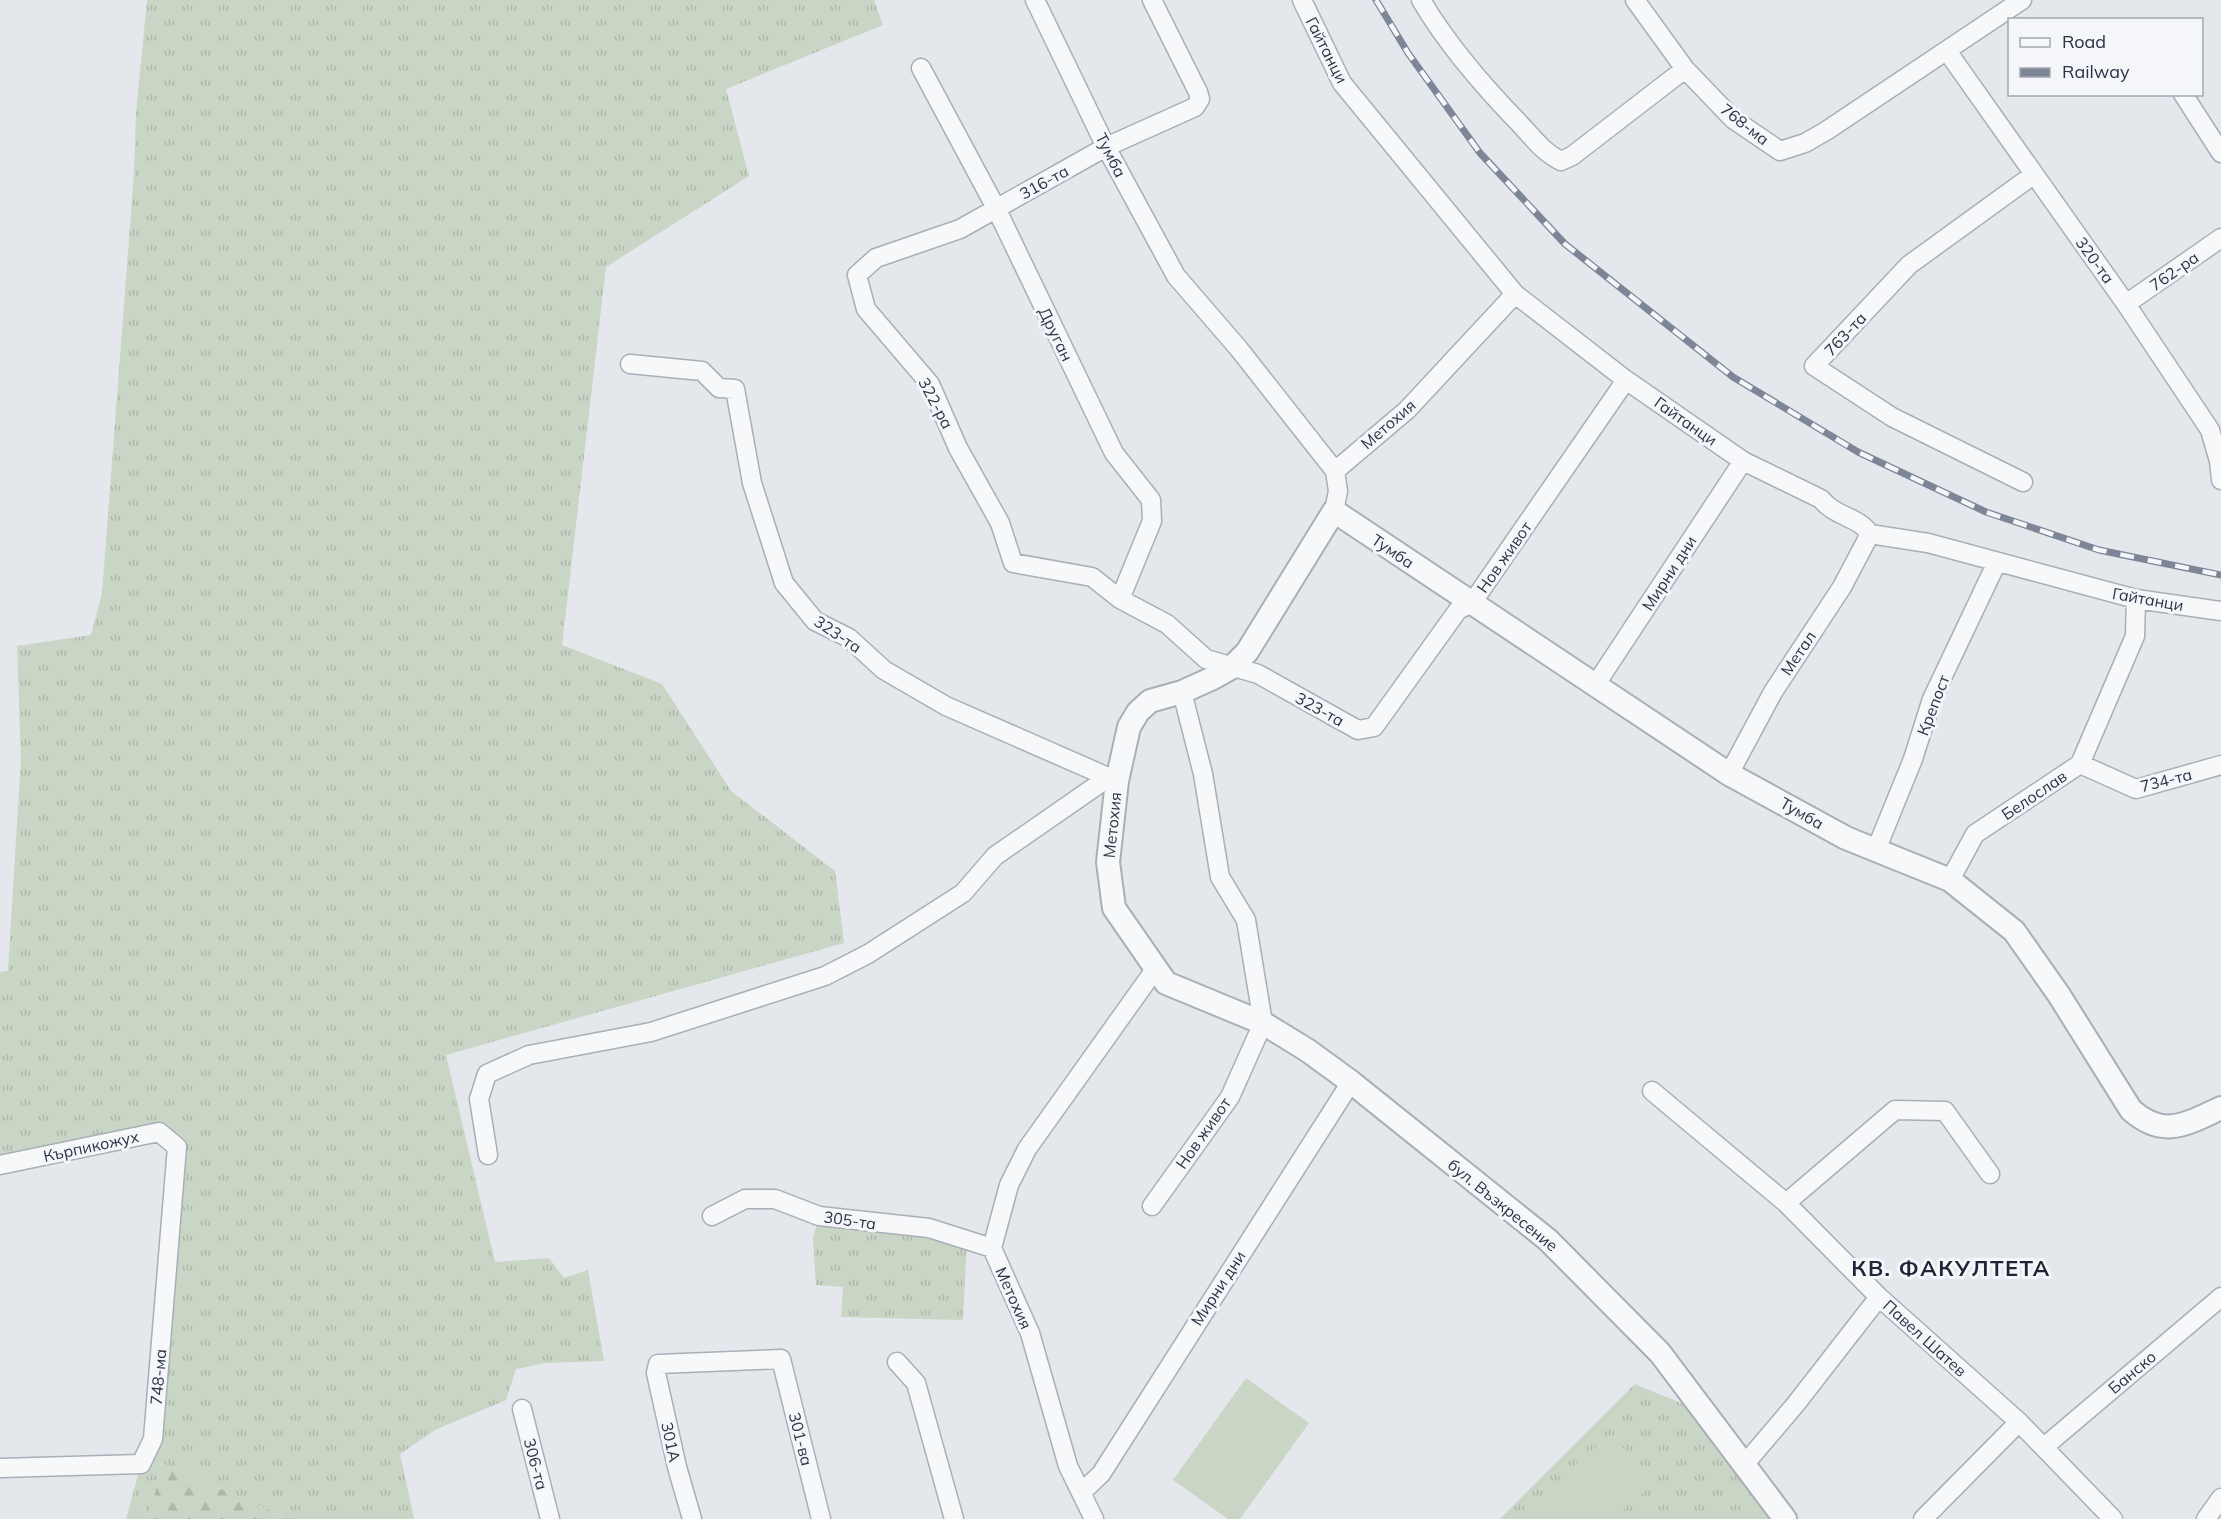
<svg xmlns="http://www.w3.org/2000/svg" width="2221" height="1519" viewBox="0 0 2221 1519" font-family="Mulish,sans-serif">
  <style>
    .grass { fill: url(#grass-tufts) }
    .forest { fill: url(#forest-firs) }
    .pitch { fill: #c9d6c5 }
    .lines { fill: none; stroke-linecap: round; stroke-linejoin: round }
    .minor-casing { stroke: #a9aeb7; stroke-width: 21 }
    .tertiary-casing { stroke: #a9aeb7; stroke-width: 26 }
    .minor { stroke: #f7f8fa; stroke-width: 18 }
    .tertiary { stroke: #f7f8fa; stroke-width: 22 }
    .rail-casing { stroke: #7d8696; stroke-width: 7 }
    .rail { stroke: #f4f6f9; stroke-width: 4.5; stroke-dasharray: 14; stroke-linecap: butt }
    .labels { text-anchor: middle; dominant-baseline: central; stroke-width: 6; stroke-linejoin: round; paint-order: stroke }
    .street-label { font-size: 16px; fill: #2b3445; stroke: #f4f6f9 }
    .district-label { font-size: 22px; font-weight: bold; letter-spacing: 1.5px; fill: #1d2536; stroke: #f4f6f9 }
  </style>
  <defs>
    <pattern id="grass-tufts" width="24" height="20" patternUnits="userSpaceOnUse" patternTransform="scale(1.5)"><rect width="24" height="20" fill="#c9d6c5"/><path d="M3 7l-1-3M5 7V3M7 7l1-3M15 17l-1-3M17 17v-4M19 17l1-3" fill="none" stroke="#adb8ab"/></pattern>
    <pattern id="forest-firs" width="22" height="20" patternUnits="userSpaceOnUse" patternTransform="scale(1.5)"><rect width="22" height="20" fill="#c9d6c5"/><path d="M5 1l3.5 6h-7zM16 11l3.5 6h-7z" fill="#adb8ab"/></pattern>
  </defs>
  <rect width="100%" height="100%" fill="#e4e7ec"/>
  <!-- grass -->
  <path class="grass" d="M 147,0 L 874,0 L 883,25 L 726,89 L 749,176 L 606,267 L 562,645 L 662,684 L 731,791 L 835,871 L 844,943 L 446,1055 L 495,1262 L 549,1258 L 564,1278 L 588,1270 L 604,1361 L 546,1363 L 516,1369 L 506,1400 L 435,1430 L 400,1454 L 414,1519 L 290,1519 L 163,1464 L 148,1519 L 126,1519 L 141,1464 L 177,1147 L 159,1132 L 0,1165 L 0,972 L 8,971 L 21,758 L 17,646 L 91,635 L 102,593 L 134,174 L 136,112 Z
    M 819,1216 L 967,1240 L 963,1320 L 841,1317 L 843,1287 L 816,1285 L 813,1238 Z
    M 1635,1384 L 1705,1413 L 1785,1519 L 1500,1519 Z"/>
  <!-- forest -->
  <path class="forest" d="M 163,1464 L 290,1519 L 148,1519 Z"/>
  <!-- pitch -->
  <path class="pitch" d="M 1246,1378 L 1309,1423 L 1240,1519 L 1228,1519 L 1173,1480 Z
    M 1611,1434 L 1654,1483 L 1612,1519 L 1514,1519 Z"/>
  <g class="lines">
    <!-- minor casing -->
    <g class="minor-casing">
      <path id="minor" d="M 1035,0 L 1106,147 L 1176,276 L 1239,349 L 1335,471
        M 1152,0 L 1198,92 L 1200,99 L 1195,107 L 1106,147 L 960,229 L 876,258 L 857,275 L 866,309 L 930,384 L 958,448 L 1000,523 L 1013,563 L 1092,577 L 1120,599 L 1167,624 L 1206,659 L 1258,674 L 1358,730 L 1374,727 L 1458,610 L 1472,603 L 1626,380
        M 1302,0 L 1342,83 L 1515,294 L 1626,380 L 1743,461 L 1821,499 C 1835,517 1858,516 1870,534 L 1928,543 L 2136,599 L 2221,611
        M 1421,0 C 1448,46 1483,86 1520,124 C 1533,138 1544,153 1561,161 L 1572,156 L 1685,69
        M 1635,0 L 1685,69 L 1733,119 L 1780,151 L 1805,143 L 1826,131 L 2022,0
        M 1947,51 L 2126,304 L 2210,430 L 2219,461 L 2221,480
        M 921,68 L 996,208 L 1114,453 L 1151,500 L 1152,521 L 1120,599
        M 2183,94 L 2221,153
        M 2126,304 L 2221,238
        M 630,364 L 702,371 L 719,388 L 735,389 L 752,483 L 784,583 L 815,621 L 849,638 L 884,670 L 946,706 L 1117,781
        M 2023,482 L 1892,417 L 1814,366 L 1909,265 L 2033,175
        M 1334,511 L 1338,491 L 1335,471 L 1407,410 L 1515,294
        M 1596,684 L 1743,461
        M 2080,764 L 2136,789 L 2221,765
        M 1729,774 L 1773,692 L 1842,587 L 1870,534
        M 1876,850 L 1913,759 L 1932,699 L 1997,562
        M 1950,880 L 1975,834 L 2080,764 L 2135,636 L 2136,599
        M 1652,1091 L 1786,1203 L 1879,1297 L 2019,1422 L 2113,1519
        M 488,1155 L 479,1099 L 487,1074 L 529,1055 L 651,1032 L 825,976 L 868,954 L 963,893 L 995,856 L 1109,777
        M 0,1165 L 159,1132 L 177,1147 L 153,1439 L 141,1464 L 0,1468
        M 1786,1203 L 1895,1110 L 1945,1111 L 1990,1174
        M 1152,1206 L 1230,1097 L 1263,1023 L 1246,920 L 1220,877 L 1203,774 L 1182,692
        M 712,1216 L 745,1199 L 775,1199 L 819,1216 L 929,1228 L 992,1248
        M 897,1362 L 916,1383 L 954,1519
        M 522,1409 L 550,1519
        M 2044,1447 L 2221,1297
        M 1744,1465 L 1795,1405 L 1879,1297
        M 1082,1492 L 1101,1474 L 1351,1082
        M 692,1519 L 677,1467 L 656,1373 L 658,1364 L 781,1359 L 821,1519
        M 1094,1519 L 1068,1466 L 1030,1333 L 992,1248 L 1009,1185 L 1027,1149 L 1156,968
        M 1923,1519 L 2019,1422
        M 2206,1519 L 2221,1498"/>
    </g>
    <!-- tertiary casing -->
    <g class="tertiary-casing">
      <path id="tertiary" d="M 1785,1519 L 1660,1353 L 1548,1240 L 1351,1082 L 1307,1050 L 1263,1023 L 1166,983 L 1114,908 L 1108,862 L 1117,781 L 1129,727 L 1138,712 L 1150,701 L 1182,692 L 1213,678 L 1231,668 L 1247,652 L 1334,511 L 1729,774 L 1846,838 L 1950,880 L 2014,931 L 2059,995 L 2131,1110 C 2164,1139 2186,1124 2221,1108"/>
    </g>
    <!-- minor -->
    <use href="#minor" class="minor"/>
    <!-- tertiary -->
    <use href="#tertiary" class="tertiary"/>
    <!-- rail casing -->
    <g class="rail-casing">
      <path id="rail" d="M 1376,0 L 1408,53 L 1480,153 L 1565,244 L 1733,377 L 1858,452 L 1986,512 L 2099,550 L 2221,575"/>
    </g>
    <!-- rail -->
    <use href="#rail" class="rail"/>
  </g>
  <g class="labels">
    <!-- street labels -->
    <g class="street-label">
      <text transform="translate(1327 50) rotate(63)">Гайтанци</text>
      <text transform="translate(1745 124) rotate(38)">768-ма</text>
      <text transform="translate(1111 155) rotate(63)">Тумба</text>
      <text transform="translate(1044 182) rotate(-29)">316-та</text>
      <text transform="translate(2095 260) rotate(54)">320-та</text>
      <text transform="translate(2174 271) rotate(-35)">762-ра</text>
      <text transform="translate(1056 334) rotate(64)">Друган</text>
      <text transform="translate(1845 334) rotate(-47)">763-та</text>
      <text transform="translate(936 403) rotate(62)">322-ра</text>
      <text transform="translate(1686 421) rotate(35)">Гайтанци</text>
      <text transform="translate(1388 424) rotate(-41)">Метохия</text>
      <text transform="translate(1393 551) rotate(34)">Тумба</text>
      <text transform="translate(1504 557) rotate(-55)">Нов живот</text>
      <text transform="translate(1669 573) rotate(-57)">Мирни дни</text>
      <text transform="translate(2148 599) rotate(10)">Гайтанци</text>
      <text transform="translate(838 634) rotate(34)">323-та</text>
      <text transform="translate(1798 653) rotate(-56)">Метал</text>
      <text transform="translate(1933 705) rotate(-69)">Крепост</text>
      <text transform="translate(1320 709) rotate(29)">323-та</text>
      <text transform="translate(2166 780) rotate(-14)">734-та</text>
      <text transform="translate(2034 795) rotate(-34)">Белослав</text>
      <text transform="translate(1802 813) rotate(30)">Тумба</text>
      <text transform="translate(1112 825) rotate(-84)">Метохия</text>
      <text transform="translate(1203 1133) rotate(-55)">Нов живот</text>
      <text transform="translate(91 1146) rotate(-12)">Кърпикожух</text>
      <text transform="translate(1503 1205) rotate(39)">бул. Възкресение</text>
      <text transform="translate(850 1220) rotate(8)">305-та</text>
      <text transform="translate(1218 1288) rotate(-57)">Мирни дни</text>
      <text transform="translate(1014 1298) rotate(66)">Метохия</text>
      <text transform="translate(1925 1338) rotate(42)">Павел Шатев</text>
      <text transform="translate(2132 1372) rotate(-40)">Банско</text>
      <text transform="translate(158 1377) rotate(-85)">748-ма</text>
      <text transform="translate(801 1439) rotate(76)">301-ва</text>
      <text transform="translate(671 1442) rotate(78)">301А</text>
      <text transform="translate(536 1464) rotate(75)">306-та</text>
    </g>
    <!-- district labels -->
    <g class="district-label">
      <text x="1951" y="1268">КВ. ФАКУЛТЕТА</text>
    </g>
  </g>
  <!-- legend -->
  <rect x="2008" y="18" width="195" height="78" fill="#f4f6f9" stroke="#a4a8b1" stroke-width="1.5"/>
  <rect x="2020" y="38" width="30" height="9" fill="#f7f8fa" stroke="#a4a8b1" stroke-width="1.5"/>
  <text x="2062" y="48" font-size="18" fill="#2b3445">Road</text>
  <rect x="2020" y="68" width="30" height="9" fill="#7d8696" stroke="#a4a8b1" stroke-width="1.5"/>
  <text x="2062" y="78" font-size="18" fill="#2b3445">Railway</text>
</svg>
